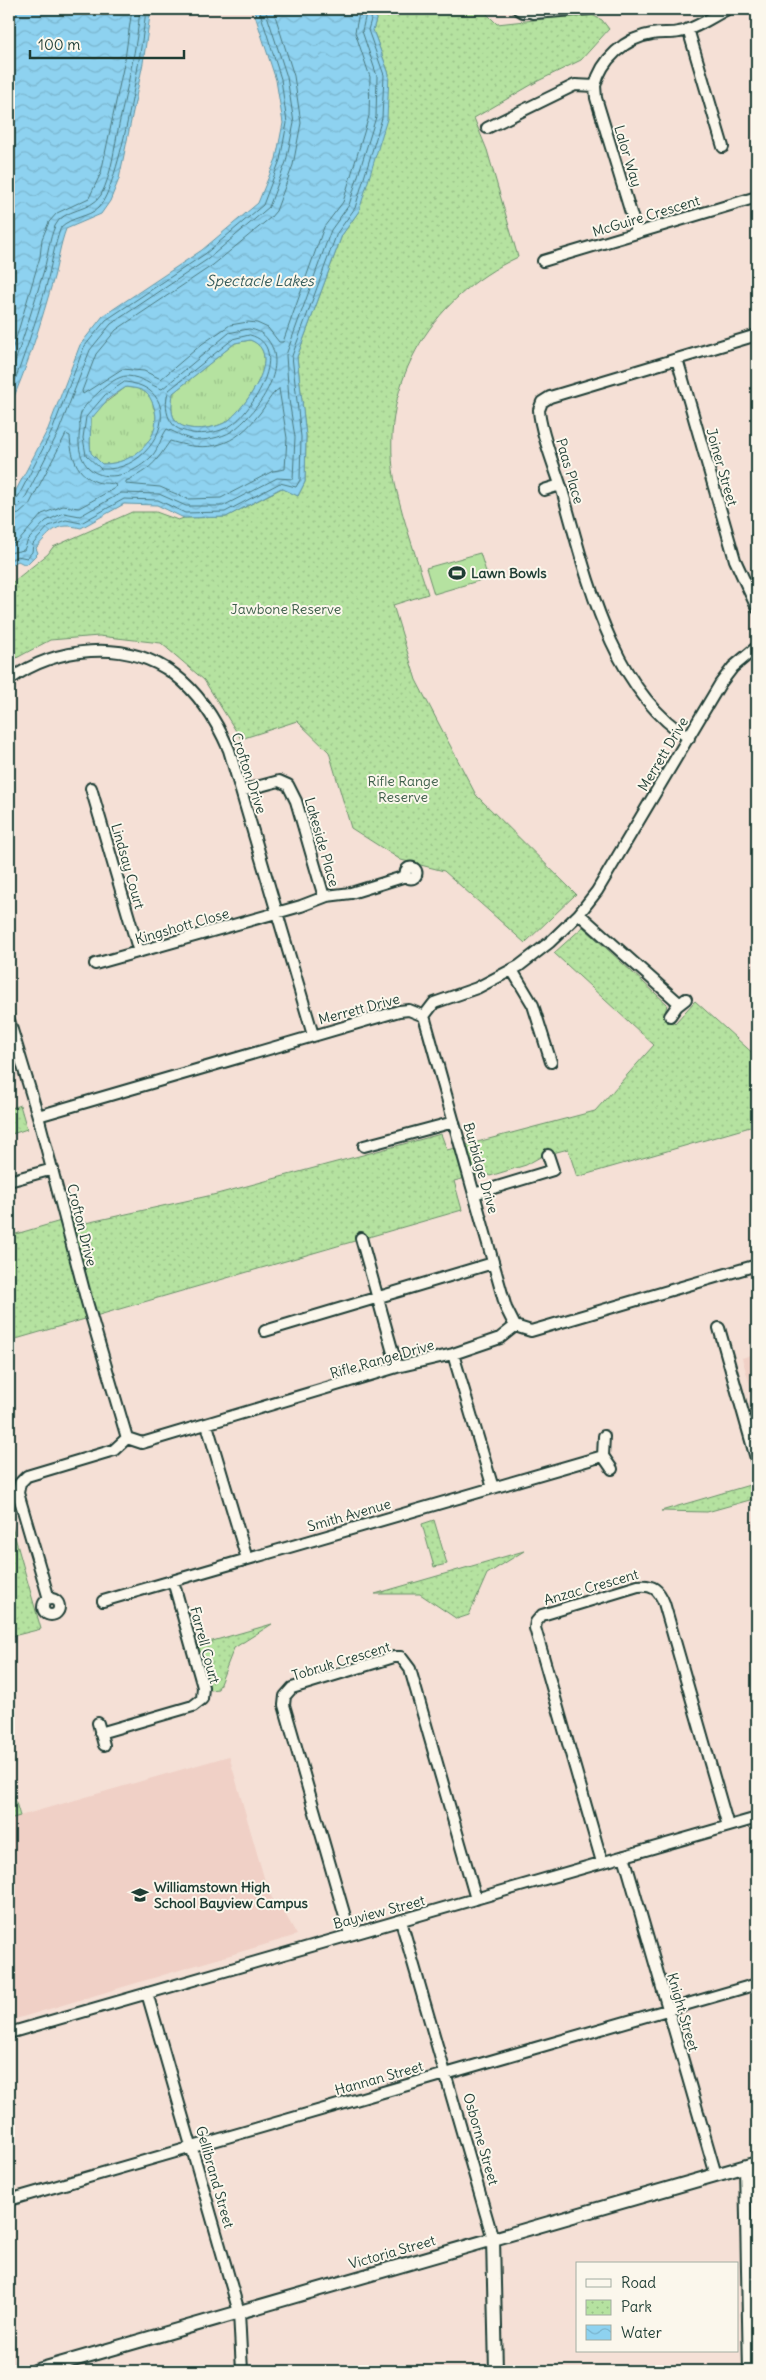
<svg xmlns="http://www.w3.org/2000/svg" width="766" height="2380" viewBox="0 0 766 2380" font-family="Delius,sans-serif">
  <style>
    .built { fill: #f0d0c6 }
    .grass { fill: url(#grass-tufts); stroke: #6a906a }
    .park { fill: url(#park-dots); stroke: #6a906a }
    .garden { fill: #b5e2a0; stroke: #6a906a }
    .water { fill: url(#water-waves); stroke: #6296a5; fill-rule: evenodd }
    .lines { fill: none; stroke-linecap: round; stroke-linejoin: round }
    .shore { stroke: #4b797f; stroke-width: 1 }
    .minor-casing { stroke: #1f3d34; stroke-width: 14 }
    .tertiary-casing { stroke: #1f3d34; stroke-width: 16 }
    .minor { stroke: #fbf7ec; stroke-width: 10 }
    .tertiary { stroke: #fbf7ec; stroke-width: 12 }
    .labels { text-anchor: middle; dominant-baseline: central; stroke-width: 4; stroke-linejoin: round; paint-order: stroke }
    .street-label { font-size: 14px; fill: #1f3d34; stroke: #fbf7ec }
    .poi-label { font-size: 14px; font-weight: bold; fill: #1f3d34; stroke: #fbf7ec; text-anchor: start }
    .park-label { font-size: 14px; fill: #3d5e4a; stroke: #fbf7ec }
    .water-label { font-size: 15px; font-style: italic; fill: #355b5a; stroke: #fbf7ec }
  </style>
  <defs>
    <pattern id="grass-tufts" width="24" height="20" patternUnits="userSpaceOnUse" patternTransform="scale(1.25)"><rect width="24" height="20" fill="#b5e2a0"/><path d="M3 7l-1-3M5 7V3M7 7l1-3M15 17l-1-3M17 17v-4M19 17l1-3" fill="none" stroke="#9bc38a"/></pattern>
    <pattern id="park-dots" width="8" height="8" patternUnits="userSpaceOnUse" patternTransform="scale(1.25)"><rect width="8" height="8" fill="#b5e2a0"/><path d="M2 2h.1M6 6h.1" fill="none" stroke="#9bc38a" stroke-width="1.8" stroke-linecap="round"/></pattern>
    <pattern id="water-waves" width="16" height="10" patternUnits="userSpaceOnUse" patternTransform="scale(1.25)"><rect width="16" height="10" fill="#8ed2f0"/><path d="M0 5q4-4 8 0t8 0" fill="none" stroke="#7ab5ce"/></pattern>
  </defs>
  <rect width="100%" height="100%" fill="#f5e0d6"/>
  <filter id="ink" filterUnits="userSpaceOnUse"><feTurbulence type="fractalNoise" baseFrequency=".02" numOctaves="2"/><feDisplacementMap in="SourceGraphic" scale="10" xChannelSelector="R" yChannelSelector="G"/><feConvolveMatrix kernelMatrix="1 2 1 2 8 2 1 2 1" color-interpolation-filters="sRGB"/></filter>
  <g filter="url(#ink)">
    <!-- built -->
    <path class="built" d="M 757,1353 L 757,1409 L 742,1358 Z
      M 229,1756 L 267,1888 L 275,1904 L 279,1903 L 297,1935 L 9,2021 L 9,1819 Z"/>
    <!-- grass -->
    <path class="grass" d="M 250,340 C 285,353 246,406 229,420 C 218,429 184,434 175,420 C 170,412 172,402 173,393 L 235,343 Z
      M 126,387 C 131,388 137,388 141,390 C 148,393 150,397 153,404 C 166,437 134,465 102,464 L 91,454 C 89,441 91,431 91,419 L 101,406 Z"/>
    <!-- park -->
    <path class="park" d="M 379,9 L 482,9 L 497,24 L 590,14 L 602,20 L 609,29 L 581,60 L 538,81 L 474,118 L 487,150 L 518,257 C 428,299 376,388 396,488 C 404,523 417,559 428,594 L 393,605 L 416,680 L 476,795 L 576,894 L 525,943 L 444,871 L 401,860 L 351,828 L 329,752 L 297,721 L 241,739 L 204,680 L 161,643 L 99,636 L 50,640 L 9,662 L 9,585 L 48,554 L 53,547 L 132,512 L 156,512 L 178,520 L 184,518 L 226,517 L 282,488 L 298,496 L 305,482 L 306,436 L 297,357 L 342,235 L 359,211 L 389,74 L 373,30 Z
      M 583,927 L 667,1004 L 665,1014 L 675,1023 L 695,1001 L 757,1057 L 757,1125 L 577,1177 L 568,1149 L 542,1156 L 526,1165 L 490,1176 L 485,1173 L 454,1181 L 462,1210 L 9,1341 L 9,1236 L 78,1216 L 81,1224 L 217,1194 L 441,1134 L 447,1150 L 595,1111 L 654,1045 L 554,953 Z
      M 20,1105 L 27,1129 L 9,1135 L 9,1109 Z
      M 753,1484 L 757,1498 L 707,1512 L 661,1511 Z
      M 9,1516 L 41,1629 L 9,1637 Z
      M 434,1520 L 447,1564 L 434,1567 L 422,1524 Z
      M 524,1551 L 487,1574 L 469,1615 L 457,1619 L 420,1594 L 375,1594 Z
      M 272,1624 L 234,1648 L 218,1689 L 210,1690 L 195,1646 Z
      M 9,1779 L 20,1816 L 9,1819 L 9,1778 Z"/>
    <!-- garden -->
    <path class="garden" d="M 480,553 L 488,578 L 434,594 L 426,568 Z"/>
    <!-- water -->
    <path class="water" d="M 9,9 L 151,9 L 143,63 L 119,179 L 110,201 L 101,214 L 66,229 C 60,245 58,261 54,277 C 41,322 28,366 9,408 Z
      M 253,9 L 379,9 L 373,30 L 389,74 L 387,119 L 359,211 L 342,235 L 297,357 L 306,436 L 305,482 L 298,496 L 281,488 L 226,517 L 184,518 L 157,505 L 124,504 L 81,528 C 57,522 52,530 36,548 L 38,553 L 26,565 L 18,561 L 9,566 L 9,499 L 14,494 L 48,429 L 80,345 L 103,316 L 202,250 L 258,203 L 276,159 L 283,123 L 276,80 ZM 250,340 C 285,353 246,406 229,420 C 218,429 184,434 175,420 C 170,412 172,402 173,393 L 235,343 ZM 126,387 C 131,388 137,388 141,390 C 148,393 150,397 153,404 C 166,436 134,465 102,464 L 91,453 C 89,441 91,431 91,419 L 108,399 Z"/>
    <g class="lines">
      <!-- shore -->
      <path class="shore" d="M 273,9 L 294,76 L 301,123 L 293,165 L 276,211 L 270,218 L 213,265 L 116,330 L 96,354 L 82,391 L 83,394 L 122,369 L 144,371 L 161,379 L 202,344 L 230,325 L 248,322 L 257,323 L 268,328 L 279,342 L 283,342 L 324,227 L 343,202 L 369,116 L 370,77 L 355,32 L 360,9
        M 249,329 C 257,330 263,333 268,340 C 289,368 258,411 235,429 C 227,436 209,440 199,440 C 186,440 178,433 167,429 C 161,437 159,448 152,456 C 120,489 71,482 80,428 C 80,425 79,421 80,417 C 81,407 94,397 101,390 C 107,385 118,376 127,376 C 143,377 149,385 162,389 L 229,333 Z
        M 250,335 C 293,346 252,413 230,426 C 220,432 204,435 192,433 C 185,431 176,430 172,423 C 165,415 165,399 169,390 L 233,339 Z
        M 9,358 L 17,335 L 40,257 L 42,239 L 49,222 L 57,213 L 89,198 L 101,173 L 125,59 L 132,9
        M 9,379 C 22,343 33,307 44,270 C 48,255 49,240 55,226 C 63,208 91,212 101,195 C 112,174 114,148 119,125 C 127,87 137,48 140,9
        M 125,382 C 191,388 158,473 101,469 L 86,455 L 83,438 L 86,417 L 105,395 Z
        M 279,389 L 287,438 L 285,469 L 273,471 L 221,498 L 188,499 L 160,487 L 126,484 L 126,481 C 151,469 155,463 170,441 C 209,453 234,447 260,413 C 266,406 271,393 279,389 Z
        M 9,396 C 23,360 35,324 46,287 C 51,267 54,246 61,227 C 71,217 89,217 98,208 C 120,188 143,43 146,9
        M 9,502 L 18,497 L 52,431 L 84,347 L 106,320 L 205,254 L 263,205 L 280,160 L 287,123 L 281,79 L 259,9
        M 9,508 L 17,507 L 24,500 L 58,433 L 90,350 L 111,324 L 208,259 L 269,207 L 286,162 L 294,123 L 287,77 L 265,9
        M 9,516 L 19,514 L 29,505 L 66,434 L 70,436 C 71,455 76,475 97,482 C 103,484 110,482 116,485 L 115,488 L 79,508 L 63,506 L 42,514 L 18,542 L 9,545
        M 9,553 L 24,550 L 28,540 L 46,521 L 64,513 L 80,516 L 121,493 L 159,494 L 186,506 L 223,506 L 277,478 L 293,479 L 295,437 L 289,400 L 286,355 L 331,230 L 349,205 L 376,117 L 377,76 L 362,31 L 367,9
        M 9,561 L 17,556 L 27,558 L 32,552 L 33,544 L 49,526 L 66,520 L 81,523 L 124,499 L 158,500 L 185,513 L 225,512 L 280,483 L 296,487 L 300,480 L 301,437 L 292,356 L 337,233 L 355,208 L 382,118 L 384,75 L 368,30 L 374,9"/>
      <!-- minor casing -->
      <g class="minor-casing">
        <path id="minor" d="M 518,9 L 523,12 L 537,12
          M 533,13 L 589,9
          M 688,29 L 723,147
          M 595,86 L 596,98 L 637,233
          M 487,128 L 575,85 L 595,86 C 601,60 625,38 652,34 C 661,32 670,34 679,32 C 696,29 713,16 728,9
          M 543,261 L 757,197
          M 677,359 L 735,560 L 757,608
          M 544,490 L 560,485
          M 9,680 C 55,647 125,638 174,674 C 199,693 217,722 229,750 L 313,1035
          M 689,738 C 610,689 586,573 562,490 C 555,468 540,431 539,410 L 542,402 L 550,397 L 757,335
          M 91,788 L 139,952
          M 241,791 L 279,781 L 288,785 L 296,801 L 324,897
          M405.5 873a5.5 5.5 0 1 1 11 0a5.5 5.5 0 1 1-11 0Z
          M 579,914 L 679,1003
          M 95,964 L 301,906 L 327,896 L 351,893 L 406,876
          M 512,970 L 533,1005 L 551,1062
          M 424,1016 L 506,1308 L 515,1326
          M 670,1016 L 677,1006 L 686,999
          M 9,1020 L 38,1116 L 87,1302 L 127,1438
          M 38,1116 L 399,1011 L 409,1010 L 424,1016 L 434,1003 L 477,988 L 519,966 L 550,942 L 579,914 L 597,891 L 720,684 L 733,667 L 757,647
          M 364,1146 L 454,1122
          M 9,1181 L 53,1169
          M 474,1194 L 553,1170 L 548,1155
          M 361,1238 L 397,1367
          M 719,1328 L 757,1462
          M 265,1331 L 493,1263
          M 453,1354 L 493,1488
          M 207,1425 L 247,1559
          M 604,1436 L 603,1456 L 612,1469
          M43 1607a8 8 0 1 1 16 0a8 8 0 1 1-16 0Z
          M 49,1599 L 18,1493 L 20,1483 L 27,1476 L 114,1450 L 127,1438 L 142,1443 L 397,1367 L 453,1354 L 500,1338 L 515,1326 L 531,1331 L 757,1265
          M 103,1601 L 603,1456
          M 98,1723 L 104,1745
          M 100,1733 L 193,1706 L 202,1699 L 203,1687 L 173,1581
          M 624,1856 L 716,2175
          M 602,1862 L 535,1628 L 536,1622 L 542,1615 L 638,1586 C 653,1584 659,1590 664,1603 L 728,1826
          M 401,1921 L 493,2239
          M 350,1934 L 284,1705 L 285,1696 L 292,1688 L 394,1657 L 401,1657 L 410,1669 L 476,1899
          M 147,1993 L 239,2312 L 242,2371
          M 9,2033 L 757,1818
          M 745,2166 L 749,2371
          M 9,2200 L 757,1984"/>
      </g>
      <!-- tertiary casing -->
      <g class="tertiary-casing">
        <path id="tertiary" d="M 493,2239 L 496,2371
          M 35,2371 L 757,2163"/>
      </g>
      <!-- minor -->
      <use href="#minor" class="minor"/>
      <!-- tertiary -->
      <use href="#tertiary" class="tertiary"/>
    </g>
  </g>
  <!-- icons -->
  <defs>
    <g id="stadium-bare" transform="scale(1.35)"><path d="M0-5a6.5 5 0 1 0 0 10a6.5 5 0 1 0 0-10ZM-3.5-1.8h7v3.6h-7Z" fill="#1f3d34" stroke="#fbf7ec" stroke-width="2.5" paint-order="stroke"/></g>
    <g id="school-bare" transform="scale(1.35)"><path d="M0-5L7-2L0 1L-7-2ZM-4 1L0 2.5L4 1V4Q0 6-4 4Z" fill="#1f3d34" stroke="#fbf7ec" stroke-width="2.5" paint-order="stroke"/></g>
  </defs>
  <g fill-rule="evenodd">
    <use href="#stadium-bare" x="457" y="573"/>
    <use href="#school-bare" x="140" y="1895"/>
  </g>
  <g class="labels">
    <!-- street labels -->
    <g class="street-label">
      <text transform="translate(628 156) rotate(73)">Lalor Way</text>
      <text transform="translate(646 216) rotate(-17)">McGuire Crescent</text>
      <text transform="translate(722 467) rotate(74)">Joiner Street</text>
      <text transform="translate(570 471) rotate(74)">Paas Place</text>
      <text transform="translate(663 754) rotate(-59)">Merrett Drive</text>
      <text transform="translate(249 773) rotate(72)">Crofton Drive</text>
      <text transform="translate(322 842) rotate(74)">Lakeside Place</text>
      <text transform="translate(128 866) rotate(74)">Lindsay Court</text>
      <text transform="translate(182 926) rotate(-16)">Kingshott Close</text>
      <text transform="translate(359 1009) rotate(-15)">Merrett Drive</text>
      <text transform="translate(481 1168) rotate(74)">Burbidge Drive</text>
      <text transform="translate(82 1225) rotate(76)">Crofton Drive</text>
      <text transform="translate(382 1359) rotate(-16)">Rifle Range Drive</text>
      <text transform="translate(349 1515) rotate(-16)">Smith Avenue</text>
      <text transform="translate(591 1587) rotate(-16)">Anzac Crescent</text>
      <text transform="translate(205 1645) rotate(75)">Farrell Court</text>
      <text transform="translate(341 1661) rotate(-17)">Tobruk Crescent</text>
      <text transform="translate(379 1912) rotate(-15)">Bayview Street</text>
      <text transform="translate(683 2012) rotate(74)">Knight Street</text>
      <text transform="translate(379 2078) rotate(-16)">Hannan Street</text>
      <text transform="translate(481 2139) rotate(74)">Osborne Street</text>
      <text transform="translate(215 2177) rotate(74)">Gellibrand Street</text>
      <text transform="translate(392 2252) rotate(-16)">Victoria Street</text>
    </g>
    <!-- poi labels -->
    <g class="poi-label">
      <text x="471" y="573">Lawn Bowls</text>
      <text x="154" y="1887">Williamstown High<tspan x="154" dy="16">School Bayview Campus</tspan></text>
    </g>
    <!-- park labels -->
    <g class="park-label">
      <text x="286" y="609">Jawbone Reserve</text>
      <text x="403" y="781">Rifle Range<tspan x="403" dy="16">Reserve</tspan></text>
    </g>
    <!-- water labels -->
    <g class="water-label">
      <text x="260" y="280">Spectacle Lakes</text>
    </g>
  </g>
  <!-- margin -->
  <rect width="766" height="2380" fill="none" stroke="#fbf7ec" stroke-width="30"/>
  <rect x="15" y="15" width="736" height="2350" fill="none" stroke="#1f3d34" stroke-width="2" filter="url(#ink)"/>
  <!-- legend -->
  <rect x="576" y="2262" width="162" height="90" fill="#fbf7ec" stroke="#a3ada2"/>
  <rect x="586" y="2279" width="25" height="8" fill="#fbf7ec" stroke="#a3ada2"/>
  <text x="621" y="2288" font-size="15" fill="#1f3d34">Road</text>
  <rect x="586" y="2300" width="25" height="15" fill="url(#park-dots)" stroke="#a3ada2"/>
  <text x="621" y="2312" font-size="15" fill="#1f3d34">Park</text>
  <rect x="586" y="2325" width="25" height="15" fill="url(#water-waves)" stroke="#a3ada2"/>
  <text x="621" y="2338" font-size="15" fill="#1f3d34">Water</text>
  <!-- scale -->
  <path d="M30 50v8h154v-8" fill="none" stroke="#1f3d34" stroke-width="2.5"/>
  <text x="38" y="50" font-size="15" fill="#1f3d34" stroke="#fbf7ec" stroke-width="4" paint-order="stroke">100 m</text>
</svg>
